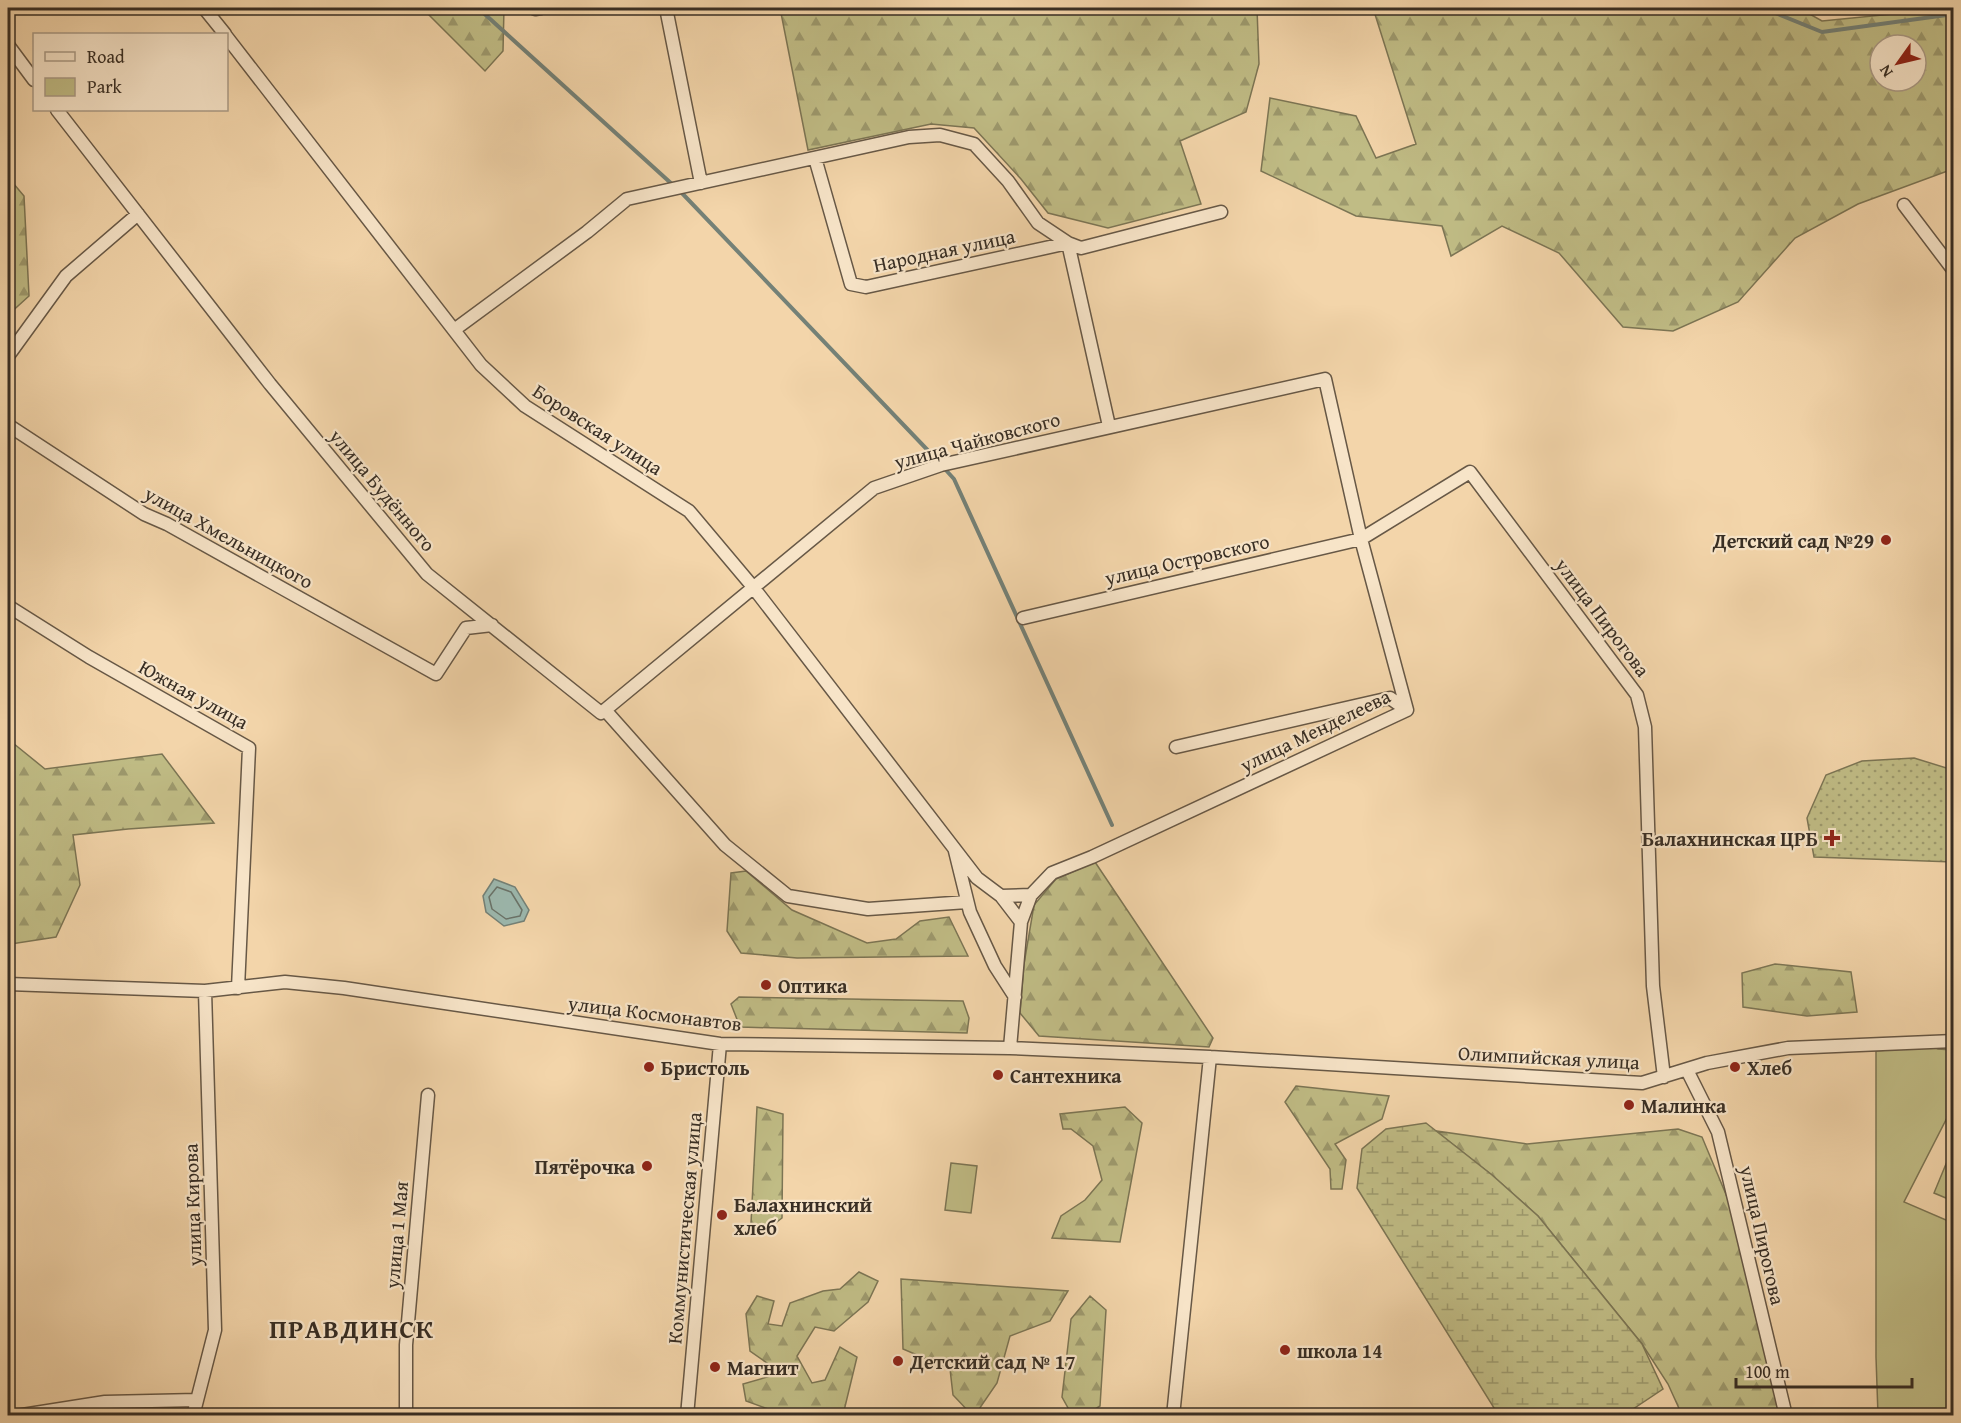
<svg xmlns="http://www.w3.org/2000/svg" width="1961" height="1423" viewBox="0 0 1961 1423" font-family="'Gentium Book Plus',serif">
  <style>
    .grass { fill: url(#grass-dots); stroke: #7c7554; stroke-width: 1.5 }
    .forest { fill: url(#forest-firs); stroke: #7c7554; stroke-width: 1.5; fill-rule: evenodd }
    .wetland { fill: url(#wetland-marsh); stroke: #7c7554; stroke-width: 1.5 }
    .park { fill: #c0bc85; stroke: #7c7554; stroke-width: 1.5 }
    .water { fill: #9cb8ae; stroke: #748177; stroke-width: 1.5 }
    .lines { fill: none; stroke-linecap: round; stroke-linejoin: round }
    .shore { stroke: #6a7369; stroke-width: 1.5 }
    .stream { stroke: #748177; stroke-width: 4 }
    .minor-casing { stroke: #675846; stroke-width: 15 }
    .minor { stroke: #f7e4c8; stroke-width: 12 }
    .poi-dot { fill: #8f2418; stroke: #f7e4c8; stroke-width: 2 }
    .labels { text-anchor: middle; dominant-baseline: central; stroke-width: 4.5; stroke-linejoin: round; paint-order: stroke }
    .street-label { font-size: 20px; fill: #382e24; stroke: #f7e4c8 }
    .poi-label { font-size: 20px; font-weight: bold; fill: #382e24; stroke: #f7e4c8; text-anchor: start }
    .district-label { font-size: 26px; font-weight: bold; letter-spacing: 1.5px; fill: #382e24; stroke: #f7e4c8 }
  </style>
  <defs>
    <pattern id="grass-dots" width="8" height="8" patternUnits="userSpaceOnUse" patternTransform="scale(1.5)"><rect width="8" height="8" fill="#c0bc85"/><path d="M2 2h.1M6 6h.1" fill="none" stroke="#9d996d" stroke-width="1.8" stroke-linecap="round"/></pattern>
    <pattern id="forest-firs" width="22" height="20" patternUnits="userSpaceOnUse" patternTransform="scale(1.5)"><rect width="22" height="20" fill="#c0bc85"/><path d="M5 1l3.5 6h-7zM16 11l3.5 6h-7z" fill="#9d996d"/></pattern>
    <pattern id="wetland-marsh" width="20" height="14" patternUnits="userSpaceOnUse" patternTransform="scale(1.5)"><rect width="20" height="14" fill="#c0bc85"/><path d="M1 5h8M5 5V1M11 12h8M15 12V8" fill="none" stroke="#9d996d"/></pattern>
  </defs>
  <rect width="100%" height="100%" fill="#f3d5aa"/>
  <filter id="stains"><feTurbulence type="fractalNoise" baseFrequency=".00333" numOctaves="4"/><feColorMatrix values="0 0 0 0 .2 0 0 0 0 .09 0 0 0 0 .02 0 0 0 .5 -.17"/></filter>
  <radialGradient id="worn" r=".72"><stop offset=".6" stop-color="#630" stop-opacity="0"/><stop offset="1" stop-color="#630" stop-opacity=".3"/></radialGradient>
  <!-- grass -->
  <path class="grass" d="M 1914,758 L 1953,770 L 1953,862 L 1814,857 L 1807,818 L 1826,775 L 1862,761 Z"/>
  <!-- forest -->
  <path class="forest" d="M 422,8 L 504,8 L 503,51 L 485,71 Z
    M 780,8 L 1257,8 L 1259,64 L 1246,112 L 1180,141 L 1201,204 L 1108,228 L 1048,213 L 1021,179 L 974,128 L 931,124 L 808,150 Z
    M 1373,8 L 1799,8 L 1822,21 L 1953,8 L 1953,169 L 1858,204 L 1795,238 L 1738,302 L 1673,331 L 1623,327 L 1559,253 L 1502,226 L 1451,256 L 1442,226 L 1356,216 L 1261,171 L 1270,98 L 1356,116 L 1376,158 L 1416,144 ZM 1880,45 L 1916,45 L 1916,81 L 1880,81 Z
    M 8,177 L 24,196 L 29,296 L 8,315 Z
    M 8,739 L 45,769 L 162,754 L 214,823 L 128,829 L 73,835 L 80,885 L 56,937 L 11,944 L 8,939 Z
    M 1095,862 L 1213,1038 L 1209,1047 L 1039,1036 L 1020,1013 L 1024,964 L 1034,905 L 1056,879 Z
    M 746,871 L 792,910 L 867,943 L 896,939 L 920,921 L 949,917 L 968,956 L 797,958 L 741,953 L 727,931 L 731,873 Z
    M 1775,964 L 1851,972 L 1857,1012 L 1807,1016 L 1743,1007 L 1742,973 Z
    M 739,997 L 963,1001 L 969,1018 L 967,1033 L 740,1027 L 731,1004 Z
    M 1296,1086 L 1389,1096 L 1382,1119 L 1335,1144 L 1346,1160 L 1342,1189 L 1331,1189 L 1330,1169 L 1285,1102 Z
    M 757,1107 L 783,1114 L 782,1218 L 765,1231 L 751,1223 Z
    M 1125,1107 L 1142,1123 L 1120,1242 L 1052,1238 L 1061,1216 L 1085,1200 L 1102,1180 L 1093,1146 L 1071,1129 L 1063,1129 L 1060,1114 Z
    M 1678,1129 L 1702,1137 L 1735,1216 L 1783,1415 L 1682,1415 L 1668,1384 L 1642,1344 L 1538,1216 L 1492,1175 L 1436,1131 L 1527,1144 Z
    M 859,1272 L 878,1281 L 868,1302 L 834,1331 L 815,1327 L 797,1356 L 812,1383 L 825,1380 L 840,1347 L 857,1357 L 843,1415 L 785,1415 L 746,1401 L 743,1384 L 781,1373 L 750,1351 L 746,1314 L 757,1296 L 774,1301 L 768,1324 L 782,1326 L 790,1303 L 823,1291 L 840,1289 Z
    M 901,1279 L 1068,1291 L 1050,1321 L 1010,1336 L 997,1383 L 975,1415 L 972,1415 L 953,1395 L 950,1369 L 903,1349 Z
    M 1090,1296 L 1106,1310 L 1100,1406 L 1086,1415 L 1072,1415 L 1062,1397 L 1071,1319 Z"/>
  <!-- wetland -->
  <path class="wetland" d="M 1426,1123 L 1492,1175 L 1538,1216 L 1642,1344 L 1663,1389 L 1624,1415 L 1506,1415 L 1494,1408 L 1357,1188 L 1362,1149 L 1386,1129 Z"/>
  <!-- park -->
  <path class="park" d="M 1932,1046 L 1938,1049 L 1953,1050 L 1953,1106 L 1904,1202 L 1953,1223 L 1953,1415 L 1878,1415 L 1876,1357 L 1876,1051 Z
    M 1953,1147 L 1954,1201 L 1953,1201 L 1934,1193 Z
    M 951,1163 L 977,1166 L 971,1213 L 945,1210 Z"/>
  <!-- water -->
  <path class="water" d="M 494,879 L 515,887 L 529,910 L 524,921 L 504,926 L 486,912 L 483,896 Z"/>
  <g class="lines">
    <!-- shore -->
    <path class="shore" d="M 497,887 L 511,892 L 522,910 L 520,916 L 506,919 L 492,909 L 489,897 Z"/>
    <!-- stream -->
    <path class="stream" d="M 478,8 L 673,185
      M 1763,8 L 1822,32 L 1954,14
      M 679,190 L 939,462
      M 944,468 L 954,479 L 1112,825"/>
    <!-- minor casing -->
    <g class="minor-casing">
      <path id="minor" d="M 204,8 L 225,34
        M 666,8 L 701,183
        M 535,9 L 541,8
        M 226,36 L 481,365 L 525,406 L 689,511 L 753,587 L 977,878 L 1001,896 L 1021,922 L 1010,1048
        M 8,45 L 34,80
        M 57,110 L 270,384 L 427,574 L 601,713 L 605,710 L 725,845 L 788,896 L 868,909 L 967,902
        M 815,158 L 851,284 L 866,287 L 1068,243 L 1081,248 L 1221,212
        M 1904,205 L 1954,271
        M 454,330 L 587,232 L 627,199 L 909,137 L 940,135 L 974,144 L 1008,181 L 1038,223 L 1068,243 L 1109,426
        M 8,356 L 66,276 L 138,214
        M 8,425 L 144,514 L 167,524 L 436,674 L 466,628 L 492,625
        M 8,606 L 89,657 L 249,748 L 238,988
        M 1023,618 L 1361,539 L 1470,472 L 1637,695 L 1645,727 L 1653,986 L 1664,1077
        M 605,710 L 874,488 L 941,465 L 1325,379 L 1361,539 L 1407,710
        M 1176,747 L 1390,698 L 1407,710
        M 955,851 L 970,912 L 995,966 L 1015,997
        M 1001,896 L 1031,895
        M 1021,922 L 1031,895 L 1052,873 L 1092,857 L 1407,710
        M 8,984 L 205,991 L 285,982 L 344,988 L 720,1044 L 1010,1048 L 1210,1057 L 1642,1083 L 1707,1063 L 1788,1048 L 1954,1041
        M 1687,1070 L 1718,1132 L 1786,1416
        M 16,1416 L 105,1402 L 197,1400
        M 193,1416 L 215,1330 L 205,991
        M 406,1416 L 406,1345 L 428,1095
        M 687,1416 L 720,1044
        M 1173,1416 L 1210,1057"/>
    </g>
    <!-- minor -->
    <use href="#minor" class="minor"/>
  </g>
  <!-- markers -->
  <g class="poi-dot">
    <circle cx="1886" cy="540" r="6"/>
    <path d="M1829 829h6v6h6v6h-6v6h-6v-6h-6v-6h6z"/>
    <circle cx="766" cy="985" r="6"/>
    <circle cx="649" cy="1067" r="6"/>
    <circle cx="1735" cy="1067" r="6"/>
    <circle cx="998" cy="1075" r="6"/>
    <circle cx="1629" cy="1105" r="6"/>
    <circle cx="647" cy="1166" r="6"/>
    <circle cx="722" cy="1215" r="6"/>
    <circle cx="1285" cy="1350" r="6"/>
    <circle cx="898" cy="1361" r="6"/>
    <circle cx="715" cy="1367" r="6"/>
  </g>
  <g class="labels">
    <!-- street labels -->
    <g class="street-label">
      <text transform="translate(944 250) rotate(-12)">Народная улица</text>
      <text transform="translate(598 429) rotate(33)">Боровская улица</text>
      <text transform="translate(977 440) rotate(-15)">улица Чайковского</text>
      <text transform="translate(383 490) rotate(50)">улица Будённого</text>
      <text transform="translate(229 537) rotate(29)">улица Хмельницкого</text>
      <text transform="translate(1187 559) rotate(-13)">улица Островского</text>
      <text transform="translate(1603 617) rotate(53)">улица Пирогова</text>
      <text transform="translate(194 694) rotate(29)">Южная улица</text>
      <text transform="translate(1315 730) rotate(-26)">улица Менделеева</text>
      <text transform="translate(655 1013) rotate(7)">улица Космонавтов</text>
      <text transform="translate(1549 1057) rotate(3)">Олимпийская улица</text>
      <text transform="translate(192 1205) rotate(-92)">улица Кирова</text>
      <text transform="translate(684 1228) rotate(-85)">Коммунистическая улица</text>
      <text transform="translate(396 1235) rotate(-85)">улица 1 Мая</text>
      <text transform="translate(1763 1235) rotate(77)">улица Пирогова</text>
    </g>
    <!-- poi labels -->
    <g class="poi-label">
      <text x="1874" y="540" text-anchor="end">Детский сад №29</text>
      <text x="1818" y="838" text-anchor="end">Балахнинская ЦРБ</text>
      <text x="778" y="985">Оптика</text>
      <text x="661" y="1067">Бристоль</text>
      <text x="1747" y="1067">Хлеб</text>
      <text x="1010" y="1075">Сантехника</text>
      <text x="1641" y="1105">Малинка</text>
      <text x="635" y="1166" text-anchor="end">Пятёрочка</text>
      <text x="734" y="1204">Балахнинский<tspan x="734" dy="23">хлеб</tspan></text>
      <text x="1297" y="1350">школа 14</text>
      <text x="910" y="1361">Детский сад № 17</text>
      <text x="727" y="1367">Магнит</text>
    </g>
    <!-- district labels -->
    <g class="district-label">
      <text x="352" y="1328">ПРАВДИНСК</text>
    </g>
  </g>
  <!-- margin -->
  <rect width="1961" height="1423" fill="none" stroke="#f3d5aa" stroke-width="30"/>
  <rect x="9" y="9" width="1943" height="1405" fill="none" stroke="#382e24" stroke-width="3"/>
  <rect x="15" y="15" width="1931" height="1393" fill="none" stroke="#382e24" stroke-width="1.5"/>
  <!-- legend -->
  <rect x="33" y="33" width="195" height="78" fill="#f7e4c8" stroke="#ab9b86" stroke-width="1.5"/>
  <rect x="45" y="52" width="30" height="9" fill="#f7e4c8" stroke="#ab9b86" stroke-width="1.5"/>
  <text x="87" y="63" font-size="18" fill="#382e24">Road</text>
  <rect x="45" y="78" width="30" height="18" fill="#c0bc85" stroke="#ab9b86" stroke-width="1.5"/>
  <text x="87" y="93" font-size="18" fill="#382e24">Park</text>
  <!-- north arrow -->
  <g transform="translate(1898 63) rotate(236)"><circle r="28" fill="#f7e4c8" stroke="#ab9b86" stroke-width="1.5"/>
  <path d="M0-4.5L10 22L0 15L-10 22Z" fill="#8f2418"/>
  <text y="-9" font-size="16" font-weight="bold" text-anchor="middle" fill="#382e24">N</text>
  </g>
  <!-- scale -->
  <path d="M1736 1378v9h176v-9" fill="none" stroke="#382e24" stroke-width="3"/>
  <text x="1745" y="1378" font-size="18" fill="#382e24" stroke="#f7e4c8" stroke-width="4.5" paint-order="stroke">100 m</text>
  <rect width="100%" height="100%" filter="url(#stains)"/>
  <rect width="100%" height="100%" fill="url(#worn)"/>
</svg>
